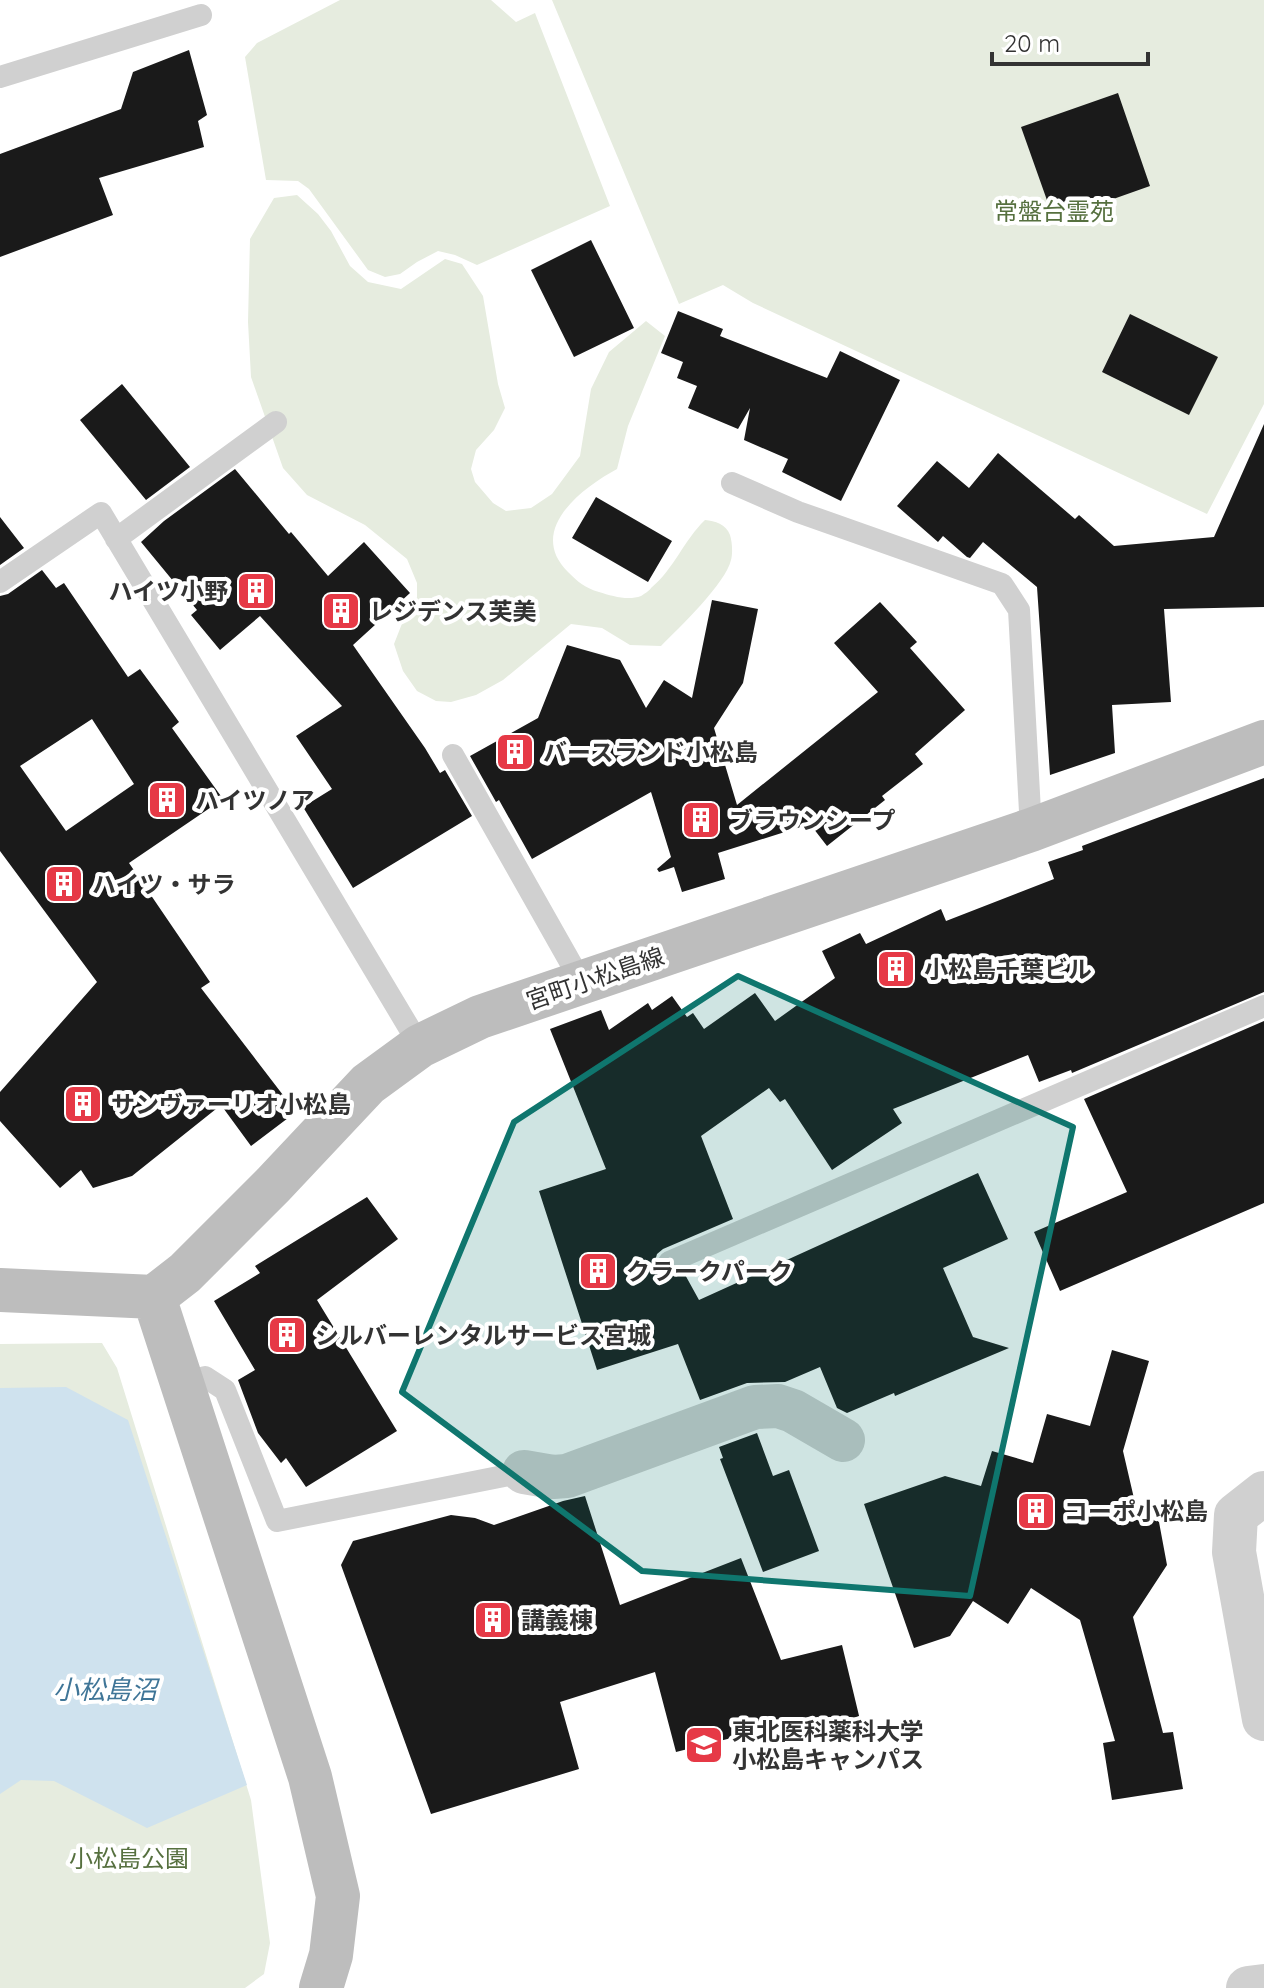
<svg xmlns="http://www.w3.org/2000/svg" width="1264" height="1988" viewBox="0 0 1264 1988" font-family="Quicksand,'Noto Sans JP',sans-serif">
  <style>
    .green { fill: #e6ecdf }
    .water { fill: #cfe2ee }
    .building { fill: #1a1a1a; fill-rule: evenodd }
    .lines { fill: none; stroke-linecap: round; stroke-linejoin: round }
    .lane { stroke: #d0d0d0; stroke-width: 22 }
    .street { stroke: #d0d0d0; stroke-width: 44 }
    .secondary { stroke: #bdbdbd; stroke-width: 44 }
    .marked { fill: #0f766e; fill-opacity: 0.2; stroke: #0f766e; stroke-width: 6; stroke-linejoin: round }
    .labels { text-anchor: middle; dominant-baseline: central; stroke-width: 8; stroke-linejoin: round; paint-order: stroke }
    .park-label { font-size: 24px; fill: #56703f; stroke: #fff }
    .poi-label { font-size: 24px; font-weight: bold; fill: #333; stroke: #fff; text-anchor: start }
    .street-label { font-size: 24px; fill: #333; stroke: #fff }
    .water-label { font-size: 26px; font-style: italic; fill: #3f7597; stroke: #fff }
  </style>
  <rect width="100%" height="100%" fill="#fff"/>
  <!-- green -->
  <path class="green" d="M 340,0 L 491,0 L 516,22 L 535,13 L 610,206 L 477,265 L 455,255 L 438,251 L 417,262 L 400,274 L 385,277 L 368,270 L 309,189 L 298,181 L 266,180 L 245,57 L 257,43 Z
    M 552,0 L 1264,0 L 1264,404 L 1207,514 L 753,303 L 723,285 L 679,304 Z
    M 297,195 L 318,214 L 331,231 L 350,266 L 368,282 L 401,289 L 445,259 L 462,264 L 483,296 L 498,384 L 505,408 L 494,430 L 476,450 L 471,469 L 475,482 L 493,503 L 506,511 L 531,508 L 552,494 L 580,456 L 591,389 L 609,352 L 646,321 L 665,336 L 628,426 L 617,469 C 582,488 526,530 568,572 C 578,582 585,588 599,592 C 612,596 628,601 641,596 C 643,595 650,590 651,588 C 674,569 684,540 705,520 C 715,521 726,524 730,535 C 732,541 733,553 731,560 C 726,583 679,628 661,646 L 630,645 L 602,628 L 571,624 L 503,680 L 476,695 L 451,702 L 436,701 L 417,691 L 403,671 L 394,644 L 405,616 L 417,597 L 417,583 L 407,559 L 365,525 L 307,495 L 283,468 L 251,377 L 248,322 L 250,239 L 274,198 Z
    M 102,1343 L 117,1368 L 251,1800 L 270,1943 L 264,1974 L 245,1988 L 0,1988 L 0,1344 Z"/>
  <!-- water -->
  <path class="water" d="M 66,1387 L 128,1420 L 247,1785 L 147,1828 L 54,1781 L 21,1780 L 0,1794 L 0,1388 Z"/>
  <!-- building -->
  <path class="building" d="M 189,50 L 207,115 L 198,121 L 204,147 L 99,178 L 113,215 L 0,257 L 0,154 L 121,109 L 133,72 Z
    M 1118,93 L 1150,186 L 1054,220 L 1021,127 Z
    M 591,240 L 634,328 L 574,357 L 531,270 Z
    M 678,311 L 723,329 L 720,336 L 827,378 L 840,351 L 900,380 L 841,501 L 782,472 L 788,459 L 744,440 L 750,408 L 738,429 L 688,408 L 697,386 L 677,378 L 683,362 L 661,353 Z
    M 1130,314 L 1218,357 L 1189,415 L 1102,372 Z
    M 122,384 L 190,467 L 146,500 L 80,420 Z
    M 1264,424 L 1264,607 L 1164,609 L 1171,702 L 1112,705 L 1115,753 L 1050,775 L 1037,587 L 983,542 L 970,558 L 967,557 L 943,536 L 938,542 L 897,506 L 937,461 L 969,488 L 998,453 L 1075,519 L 1079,515 L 1114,546 L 1214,537 Z
    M 235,469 L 289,534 L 291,532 L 328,576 L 364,542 L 410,593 L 353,645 L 425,748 L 440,773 L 445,770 L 472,816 L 353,888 L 303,807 L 332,789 L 296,736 L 342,706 L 260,616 L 220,650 L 191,615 L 197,610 L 141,542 L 164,521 Z
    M 596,497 L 672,541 L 648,582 L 572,538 Z
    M 0,517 L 24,548 L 0,565 Z
    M 42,570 L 56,588 L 64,583 L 128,677 L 140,669 L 179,722 L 172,728 L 223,799 L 129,863 L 210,982 L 201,988 L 296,1112 L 251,1146 L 221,1105 L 132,1176 L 93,1188 L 81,1170 L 60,1188 L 0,1121 L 0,1092 L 97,982 L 0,851 L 0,596 L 8,594 ZM 92,719 L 134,784 L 66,831 L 20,766 Z
    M 712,600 L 758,609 L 743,683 L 714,728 L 737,805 L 878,692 L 834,643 L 880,602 L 917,642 L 910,648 L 965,710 L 915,754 L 923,764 L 882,796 L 885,800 L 827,846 L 810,824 L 718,853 L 725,879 L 682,892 L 674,867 L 659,872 L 657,869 L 671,857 L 651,792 L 532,859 L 499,800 L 496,802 L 470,756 L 538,718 L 567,645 L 620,660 L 646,708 L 664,680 L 692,698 Z
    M 1264,778 L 1264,992 L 1072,1073 L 1071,1070 L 1039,1082 L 1028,1055 L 893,1109 L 902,1123 L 832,1170 L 785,1099 L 780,1102 L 769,1088 L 701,1136 L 733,1219 L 663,1249 L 657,1254 L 655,1261 L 656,1267 L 660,1273 L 667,1276 L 683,1271 L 699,1300 L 978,1173 L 1008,1239 L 943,1268 L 973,1337 L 1009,1348 L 895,1396 L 894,1393 L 847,1413 L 837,1408 L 820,1367 L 785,1382 L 747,1383 L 700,1400 L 678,1344 L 597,1370 L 539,1191 L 606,1169 L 550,1029 L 601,1010 L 609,1030 L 648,1003 L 652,1010 L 672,996 L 687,1017 L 693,1013 L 704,1029 L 755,993 L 775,1021 L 835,978 L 822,951 L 860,933 L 866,944 L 941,909 L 946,921 L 1054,879 L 1048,862 L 1083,850 L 1082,846 Z
    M 1264,1021 L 1264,1203 L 1060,1291 L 1034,1232 L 1127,1192 L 1084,1099 Z
    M 367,1197 L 398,1239 L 317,1300 L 397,1431 L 306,1487 L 286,1458 L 281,1463 L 258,1433 L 238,1380 L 255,1370 L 214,1301 L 260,1273 L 255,1266 Z
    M 1112,1350 L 1149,1361 L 1123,1451 L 1136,1507 L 1159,1522 L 1167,1565 L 1133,1617 L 1163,1733 L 1173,1732 L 1183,1789 L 1112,1800 L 1103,1743 L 1115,1741 L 1080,1620 L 1031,1588 L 1008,1624 L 973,1601 L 950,1636 L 914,1648 L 864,1504 L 945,1476 L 981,1486 L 992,1451 L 1033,1463 L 1047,1414 L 1090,1426 Z
    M 757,1433 L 773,1476 L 789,1470 L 819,1551 L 763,1572 L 720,1459 L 723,1458 L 719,1447 Z
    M 585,1496 L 620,1605 L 741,1558 L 781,1660 L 842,1645 L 861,1724 L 795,1740 L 791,1723 L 676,1752 L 655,1672 L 560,1702 L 579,1769 L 431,1814 L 341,1565 L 353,1541 L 451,1515 L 475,1518 L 494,1525 L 563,1501 Z"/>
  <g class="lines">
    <!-- lane -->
    <path class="lane" d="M 0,77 L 201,15
      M 732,483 L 798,512 L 1002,584 L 1019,610 L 1031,830
      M 116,539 L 276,422
      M 0,582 L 101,513 L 420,1046
      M 453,755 L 582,983
      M 669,1262 L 1264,1006
      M 183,1383 L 205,1377 L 225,1390 L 277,1521 L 524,1472"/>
    <!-- street -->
    <path class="street" d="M 524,1472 L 553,1477 L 567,1476 L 755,1407 L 778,1406 L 793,1411 L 843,1440
      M 1264,1493 L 1236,1515 L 1234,1552 L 1264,1719
      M 1248,1988 L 1264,1986"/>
    <!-- secondary -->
    <path class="secondary" d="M 0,1290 L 154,1297 L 185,1273 L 273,1185 L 368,1084 L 420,1046 L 480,1017 L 1031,830 L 1264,742
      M 154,1297 L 310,1777 L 338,1896 L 331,1955 L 321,1988"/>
  </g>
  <!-- marked area -->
  <path class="marked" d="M 738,976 L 1073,1127 L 970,1596 L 642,1571 L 402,1392 L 514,1122 Z"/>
  <!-- icons -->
  <defs>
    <g id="building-square" transform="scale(2)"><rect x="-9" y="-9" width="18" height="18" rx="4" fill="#e63946" stroke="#fff"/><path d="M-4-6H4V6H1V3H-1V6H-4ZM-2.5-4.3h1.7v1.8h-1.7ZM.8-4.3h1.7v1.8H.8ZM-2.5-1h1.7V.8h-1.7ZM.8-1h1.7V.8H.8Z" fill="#fff"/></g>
    <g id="university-square" transform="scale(2)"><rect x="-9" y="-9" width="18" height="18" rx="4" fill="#e63946" stroke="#fff"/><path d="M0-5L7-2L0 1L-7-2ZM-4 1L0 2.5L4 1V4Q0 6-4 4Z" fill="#fff"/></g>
  </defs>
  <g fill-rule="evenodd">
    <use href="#building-square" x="256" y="591"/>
    <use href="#building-square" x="341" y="611"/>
    <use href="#building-square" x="515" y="752"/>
    <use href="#building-square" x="167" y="800"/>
    <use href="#building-square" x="701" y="820"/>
    <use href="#building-square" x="64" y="884"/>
    <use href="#building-square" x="896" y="969"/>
    <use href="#building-square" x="83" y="1104"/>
    <use href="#building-square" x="598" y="1271"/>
    <use href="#building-square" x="287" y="1335"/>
    <use href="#building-square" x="1036" y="1511"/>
    <use href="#building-square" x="493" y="1620"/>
    <use href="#university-square" x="704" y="1745"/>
  </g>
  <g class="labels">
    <!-- park labels -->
    <g class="park-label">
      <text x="1054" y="211">常盤台霊苑</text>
      <text x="129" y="1858">小松島公園</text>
    </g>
    <!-- poi labels -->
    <g class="poi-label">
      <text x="228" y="591" text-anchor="end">ハイツ小野</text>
      <text x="369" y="611">レジデンス芙美</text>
      <text x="543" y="752">バースランド小松島</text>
      <text x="195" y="800">ハイツノア</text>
      <text x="729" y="820">ブラウンシープ</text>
      <text x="92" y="884">ハイツ・サラ</text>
      <text x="924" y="969">小松島千葉ビル</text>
      <text x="111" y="1104">サンヴァーリオ小松島</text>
      <text x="626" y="1271">クラークパーク</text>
      <text x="315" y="1335">シルバーレンタルサービス宮城</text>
      <text x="1064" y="1511">コーポ小松島</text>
      <text x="521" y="1620">講義棟</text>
      <text x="732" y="1731">東北医科薬科大学<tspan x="732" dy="28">小松島キャンパス</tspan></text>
    </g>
    <!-- street labels -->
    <g class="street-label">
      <text transform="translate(595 978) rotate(-19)">宮町小松島線</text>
    </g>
    <!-- water labels -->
    <g class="water-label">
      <text x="105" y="1689">小松島沼</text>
    </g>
  </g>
  <!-- scale -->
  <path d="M992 52v12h156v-12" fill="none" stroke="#333333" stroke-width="4"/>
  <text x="1004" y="52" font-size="24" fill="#333333" stroke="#ffffff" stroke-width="6" paint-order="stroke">20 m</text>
</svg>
